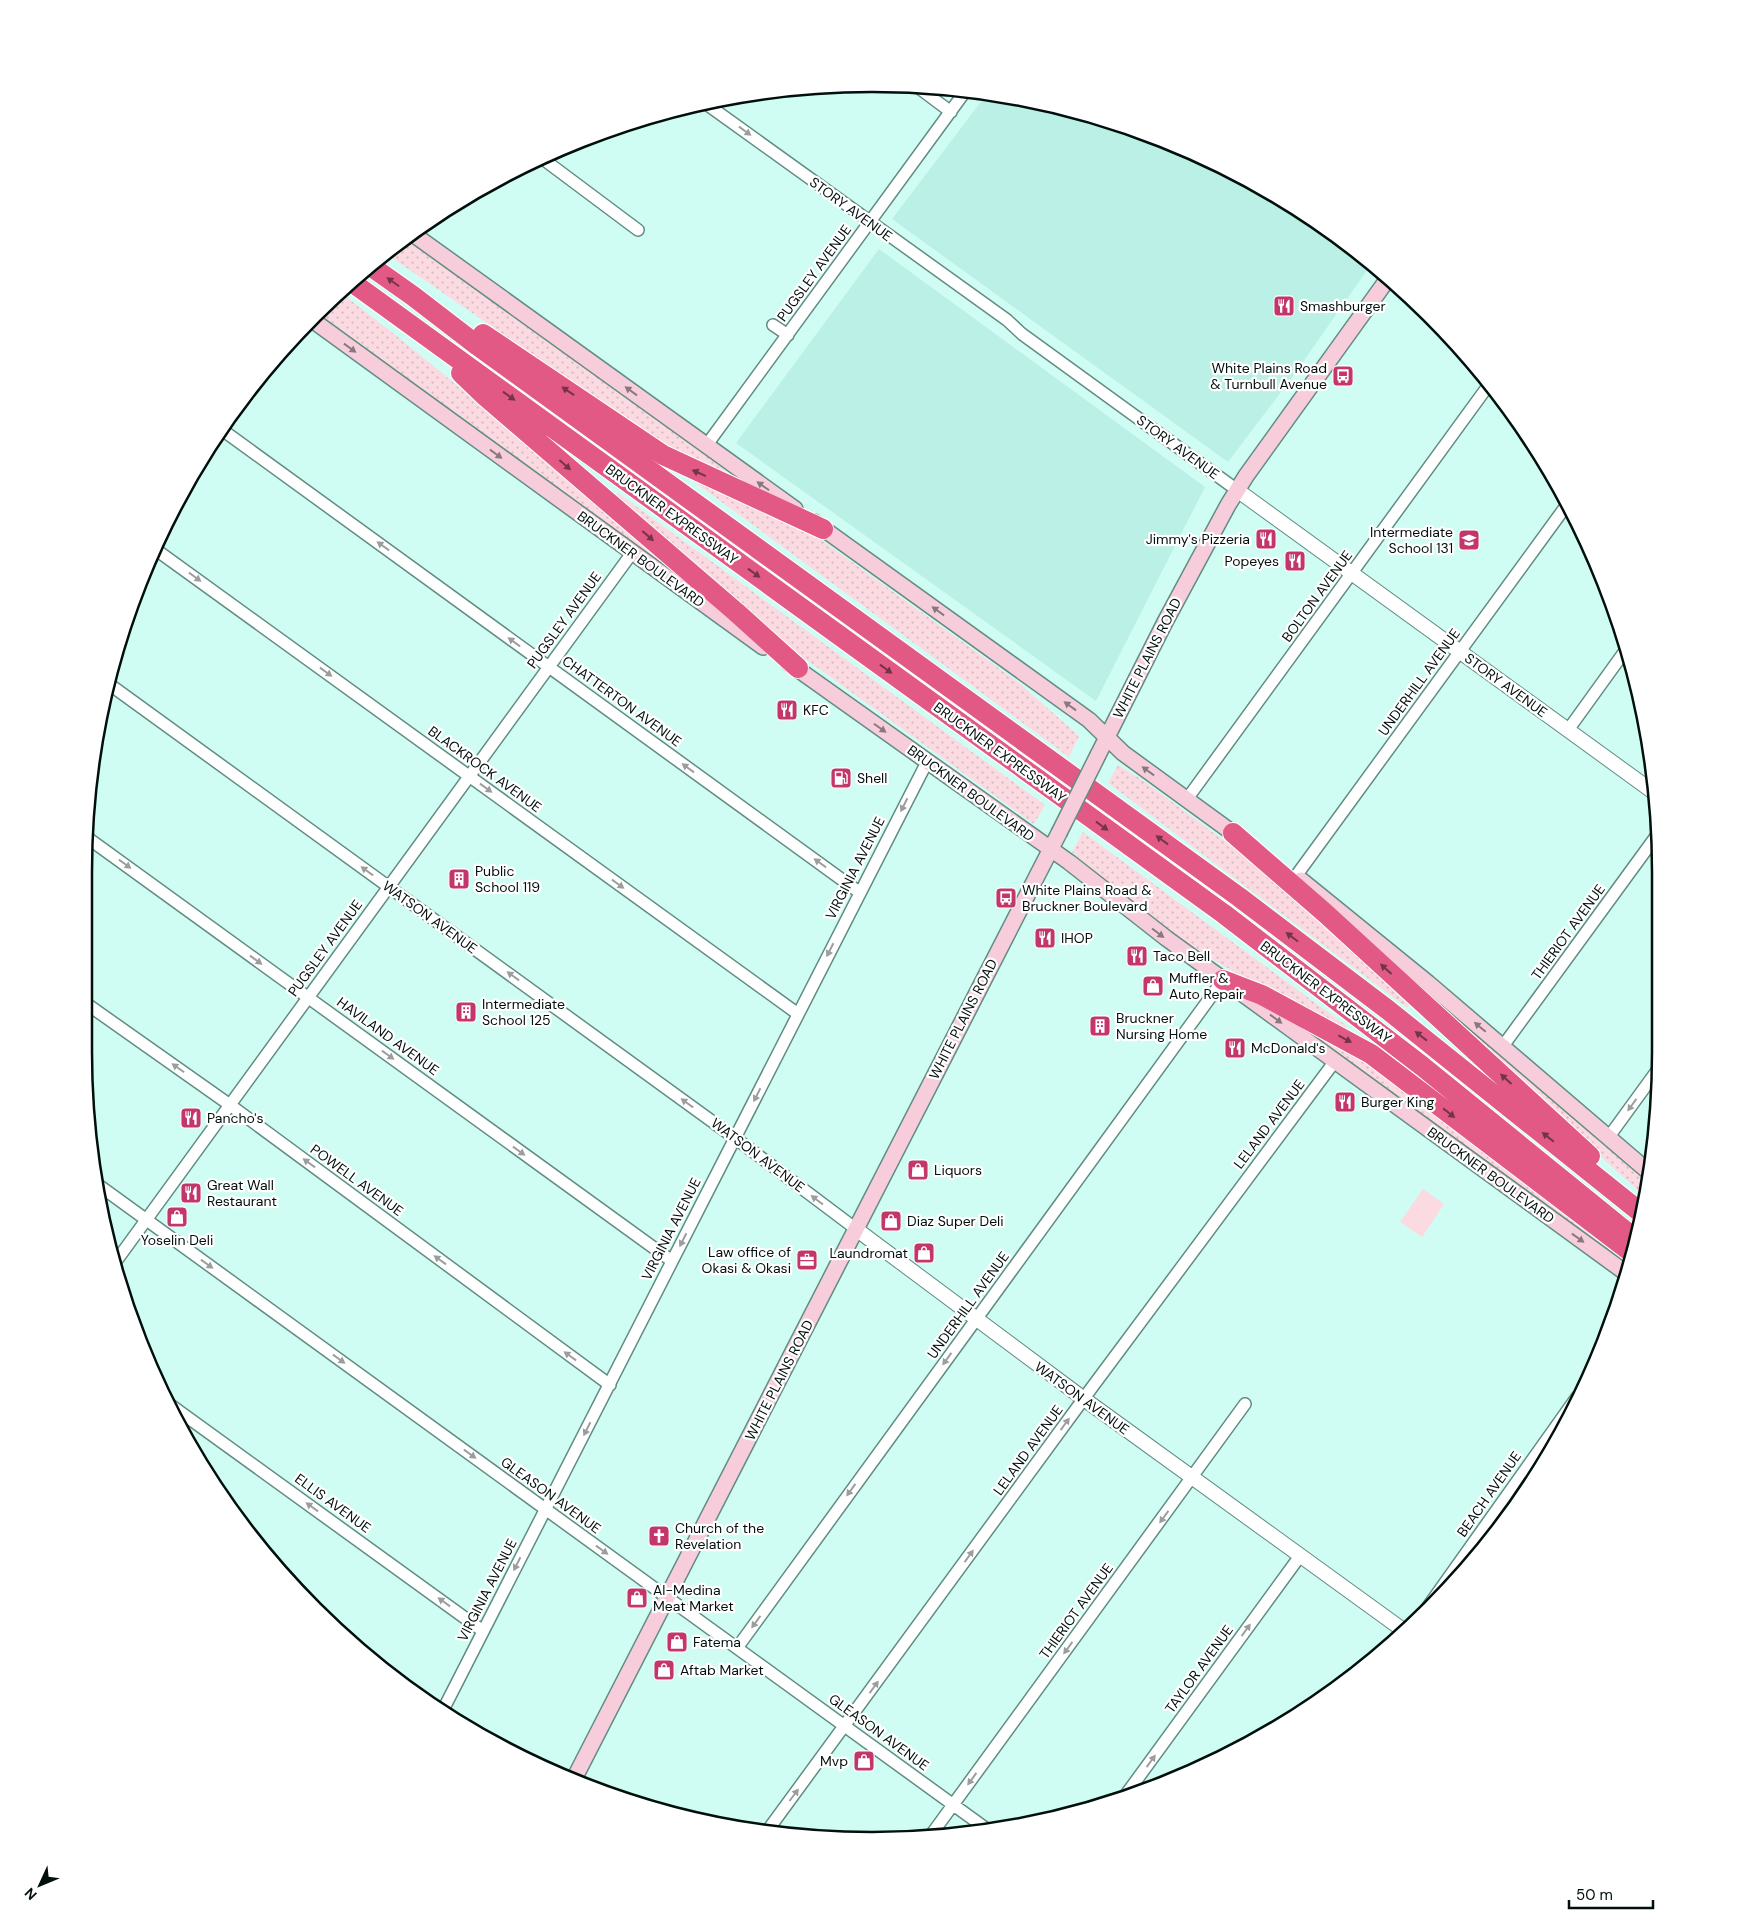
<svg xmlns="http://www.w3.org/2000/svg" width="1744" height="1925" viewBox="0 0 1744 1925" font-family="'DM Sans',sans-serif">
  <style>
    .built { fill: #baf0e5 }
    .grass { fill: url(#grass-dots) }
    .pitch { fill: #fbdae1 }
    .lines { fill: none; stroke-linecap: round; stroke-linejoin: round }
    .minor-casing { stroke: #628c83; stroke-width: 14 }
    .tertiary-casing { stroke: #628c83; stroke-width: 16 }
    .secondary-casing { stroke: #628c83; stroke-width: 18 }
    .motorway-casing { stroke: #fff; stroke-width: 22 }
    .minor { stroke: #fff; stroke-width: 11 }
    .tertiary { stroke: #fff; stroke-width: 14 }
    .secondary { stroke: #f7cddb; stroke-width: 15 }
    .motorway { stroke: #e35986; stroke-width: 20 }
    .secondary-bridge-casing { stroke: #628c83; stroke-width: 18; stroke-linecap: butt }
    .secondary-bridge { stroke: #f7cddb; stroke-width: 15 }
    .oneway { fill: #9a9f9e }
    .oneway2 { fill: #72344a }
    .oneway3 { fill: #89787e }
    .labels { text-anchor: middle; dominant-baseline: central; stroke-width: 4.5; stroke-linejoin: round; paint-order: stroke }
    .street-label { font-size: 14px; fill: #02100d; stroke: #fff }
    .poi-label { font-size: 14px; fill: #02100d; stroke: #fff; text-anchor: start }
    .rim { fill: none; stroke: #02100d; stroke-width: 2.5 }
  </style>
  <defs>
    <pattern id="grass-dots" width="8" height="8" patternUnits="userSpaceOnUse" patternTransform="scale(1.25)"><rect width="8" height="8" fill="#fbdae1"/><path d="M2 2h.1M6 6h.1" fill="none" stroke="#d6bac0" stroke-width="1.8" stroke-linecap="round"/></pattern>
  </defs>
  <rect width="100%" height="100%" fill="#d0fdf3"/>
  <!-- built -->
  <path class="built" d="M 986,95 L 1026,99 L 1173,144 L 1288,205 L 1370,266 L 1296,372 L 1228,462 L 892,219 Z
    M 879,249 L 1205,487 L 1096,701 L 736,443 Z"/>
  <!-- grass -->
  <path class="grass" d="M 407,239 L 693,444 L 738,481 L 661,445 L 603,403 L 388,255 Z
    M 341,293 C 408,343 471,397 534,451 C 580,490 627,529 671,571 L 317,312 Z
    M 695,478 L 823,541 L 1018,682 L 1079,736 L 1069,757 L 693,481 Z
    M 618,493 L 1045,805 L 1034,824 L 786,645 L 614,498 Z
    M 1118,765 L 1144,781 L 1285,886 L 1411,1004 L 1407,1007 L 1394,998 L 1108,783 Z
    M 1083,832 L 1347,1026 L 1344,1030 C 1285,999 1225,970 1170,932 C 1135,908 1104,880 1072,852 Z
    M 1379,951 L 1648,1181 L 1644,1196 L 1377,953 Z
    M 1315,1031 L 1381,1065 L 1629,1260 L 1628,1265 L 1311,1036 Z"/>
  <!-- pitch -->
  <path class="pitch" d="M 1423,1189 L 1444,1204 L 1422,1237 L 1400,1222 Z"/>
  <g class="lines">
    <!-- minor casing -->
    <g class="minor-casing">
      <path id="minor" d="M 919,88 L 951,112
        M 705,103 L 1007,320 L 1022,334 L 1237,490
        M 543,159 L 638,230
        M 773,325 L 788,335
        M 221,429 L 859,892
        M 706,446 L 964,93
        M 155,549 L 798,1014
        M 109,684 L 735,1138 L 856,1229
        M 1568,730 L 1625,651
        M 1187,799 L 1488,386
        M 85,836 L 672,1261
        M 1296,876 L 1566,506
        M 84,1002 L 230,1105 L 610,1385
        M 1503,1046 L 1657,835
        M 1608,1138 L 1656,1072
        M 97,1184 L 988,1830
        M 114,1264 L 632,553
        M 165,1401 L 483,1631
        M 1427,1608 L 1577,1397
        M 737,1648 L 1223,980
        M 443,1710 L 927,762
        M 1122,1800 L 1300,1556
        M 765,1834 L 1093,1386 L 1335,1061
        M 931,1835 L 1245,1404"/>
    </g>
    <!-- tertiary casing -->
    <g class="tertiary-casing">
      <path id="tertiary" d="M 1237,490 L 1652,791
        M 856,1229 L 1084,1399 L 1403,1630"/>
    </g>
    <!-- secondary casing -->
    <g class="secondary-casing">
      <path id="secondary" d="M 413,234 L 795,509
        M 311,319 L 763,647
        M 814,522 L 1089,720 L 1123,753 L 1241,839
        M 789,663 L 1069,862 L 1166,938 L 1626,1273
        M 1098,755 L 1165,622 L 1228,505 L 1246,476 L 1387,280
        M 1301,880 L 1428,983 L 1650,1173
        M 574,1779 L 1059,833"/>
    </g>
    <!-- motorway casing -->
    <g class="motorway-casing">
      <path id="motorway" d="M 372,267 L 413,296 L 478,346 L 1239,897 L 1388,1010 L 1640,1212
        M 353,283 L 1224,914 L 1422,1066 L 1634,1238
        M 483,334 L 663,455 L 823,529
        M 461,373 L 486,397 L 736,612 L 798,668
        M 1233,833 L 1325,913 L 1590,1156
        M 1223,980 L 1262,995 L 1371,1054 L 1631,1252"/>
    </g>
    <!-- minor -->
    <use href="#minor" class="minor"/>
    <!-- tertiary -->
    <use href="#tertiary" class="tertiary"/>
    <!-- secondary -->
    <use href="#secondary" class="secondary"/>
    <!-- motorway -->
    <use href="#motorway" class="motorway"/>
    <!-- secondary-bridge casing -->
    <g class="secondary-bridge-casing">
      <path id="secondary-bridge" d="M 1059,833 L 1098,755"/>
    </g>
    <!-- secondary-bridge -->
    <use href="#secondary-bridge" class="secondary-bridge"/>
  </g>
  <!-- one-way arrows -->
  <defs><path id="oneway-solid" d="M-6-.8H1V-3.2L6.5 0L1 3.2V.8H-6Z" transform="scale(1.25)"/></defs>
  <g class="oneway">
    <use href="#oneway-solid" transform="translate(745 131) rotate(36)"/>
    <use href="#oneway-solid" transform="translate(383 546) rotate(-144)"/>
    <use href="#oneway-solid" transform="translate(195 577) rotate(36)"/>
    <use href="#oneway-solid" transform="translate(514 642) rotate(-144)"/>
    <use href="#oneway-solid" transform="translate(326 672) rotate(36)"/>
    <use href="#oneway-solid" transform="translate(688 768) rotate(-144)"/>
    <use href="#oneway-solid" transform="translate(486 788) rotate(36)"/>
    <use href="#oneway-solid" transform="translate(904 805) rotate(117)"/>
    <use href="#oneway-solid" transform="translate(820 863) rotate(-144)"/>
    <use href="#oneway-solid" transform="translate(125 864) rotate(36)"/>
    <use href="#oneway-solid" transform="translate(367 871) rotate(-144)"/>
    <use href="#oneway-solid" transform="translate(618 884) rotate(36)"/>
    <use href="#oneway-solid" transform="translate(830 950) rotate(117)"/>
    <use href="#oneway-solid" transform="translate(256 960) rotate(36)"/>
    <use href="#oneway-solid" transform="translate(513 976) rotate(-144)"/>
    <use href="#oneway-solid" transform="translate(388 1055) rotate(36)"/>
    <use href="#oneway-solid" transform="translate(178 1068) rotate(-145)"/>
    <use href="#oneway-solid" transform="translate(757 1095) rotate(117)"/>
    <use href="#oneway-solid" transform="translate(687 1103) rotate(-144)"/>
    <use href="#oneway-solid" transform="translate(1632 1105) rotate(126)"/>
    <use href="#oneway-solid" transform="translate(519 1151) rotate(36)"/>
    <use href="#oneway-solid" transform="translate(309 1163) rotate(-144)"/>
    <use href="#oneway-solid" transform="translate(817 1200) rotate(-143)"/>
    <use href="#oneway-solid" transform="translate(683 1240) rotate(117)"/>
    <use href="#oneway-solid" transform="translate(440 1260) rotate(-144)"/>
    <use href="#oneway-solid" transform="translate(207 1264) rotate(36)"/>
    <use href="#oneway-solid" transform="translate(570 1356) rotate(-144)"/>
    <use href="#oneway-solid" transform="translate(339 1359) rotate(36)"/>
    <use href="#oneway-solid" transform="translate(947 1359) rotate(126)"/>
    <use href="#oneway-solid" transform="translate(1065 1424) rotate(-54)"/>
    <use href="#oneway-solid" transform="translate(587 1429) rotate(117)"/>
    <use href="#oneway-solid" transform="translate(470 1454) rotate(36)"/>
    <use href="#oneway-solid" transform="translate(851 1490) rotate(126)"/>
    <use href="#oneway-solid" transform="translate(312 1507) rotate(-144)"/>
    <use href="#oneway-solid" transform="translate(1164 1517) rotate(126)"/>
    <use href="#oneway-solid" transform="translate(602 1550) rotate(36)"/>
    <use href="#oneway-solid" transform="translate(969 1556) rotate(-54)"/>
    <use href="#oneway-solid" transform="translate(517 1564) rotate(117)"/>
    <use href="#oneway-solid" transform="translate(444 1602) rotate(-144)"/>
    <use href="#oneway-solid" transform="translate(756 1622) rotate(126)"/>
    <use href="#oneway-solid" transform="translate(1246 1630) rotate(-54)"/>
    <use href="#oneway-solid" transform="translate(1068 1648) rotate(126)"/>
    <use href="#oneway-solid" transform="translate(874 1687) rotate(-54)"/>
    <use href="#oneway-solid" transform="translate(1151 1761) rotate(-54)"/>
    <use href="#oneway-solid" transform="translate(972 1779) rotate(126)"/>
    <use href="#oneway-solid" transform="translate(794 1795) rotate(-53)"/>
  </g>
  <g class="oneway2">
    <use href="#oneway-solid" transform="translate(393 282) rotate(-145)"/>
    <use href="#oneway-solid" transform="translate(568 391) rotate(-146)"/>
    <use href="#oneway-solid" transform="translate(509 396) rotate(36)"/>
    <use href="#oneway-solid" transform="translate(565 465) rotate(41)"/>
    <use href="#oneway-solid" transform="translate(699 473) rotate(-156)"/>
    <use href="#oneway-solid" transform="translate(648 536) rotate(41)"/>
    <use href="#oneway-solid" transform="translate(754 573) rotate(36)"/>
    <use href="#oneway-solid" transform="translate(886 669) rotate(36)"/>
    <use href="#oneway-solid" transform="translate(1102 826) rotate(36)"/>
    <use href="#oneway-solid" transform="translate(1162 840) rotate(-144)"/>
    <use href="#oneway-solid" transform="translate(1292 937) rotate(-143)"/>
    <use href="#oneway-solid" transform="translate(1386 969) rotate(-138)"/>
    <use href="#oneway-solid" transform="translate(1421 1036) rotate(-142)"/>
    <use href="#oneway-solid" transform="translate(1345 1039) rotate(28)"/>
    <use href="#oneway-solid" transform="translate(1506 1079) rotate(-138)"/>
    <use href="#oneway-solid" transform="translate(1449 1113) rotate(38)"/>
    <use href="#oneway-solid" transform="translate(1548 1137) rotate(-141)"/>
  </g>
  <g class="oneway3">
    <use href="#oneway-solid" transform="translate(350 348) rotate(36)"/>
    <use href="#oneway-solid" transform="translate(631 391) rotate(-144)"/>
    <use href="#oneway-solid" transform="translate(496 454) rotate(36)"/>
    <use href="#oneway-solid" transform="translate(763 486) rotate(-145)"/>
    <use href="#oneway-solid" transform="translate(938 611) rotate(-144)"/>
    <use href="#oneway-solid" transform="translate(1070 706) rotate(-144)"/>
    <use href="#oneway-solid" transform="translate(880 728) rotate(35)"/>
    <use href="#oneway-solid" transform="translate(1148 771) rotate(-144)"/>
    <use href="#oneway-solid" transform="translate(1158 933) rotate(37)"/>
    <use href="#oneway-solid" transform="translate(1276 1019) rotate(36)"/>
    <use href="#oneway-solid" transform="translate(1480 1027) rotate(-140)"/>
    <use href="#oneway-solid" transform="translate(1578 1238) rotate(36)"/>
  </g>
  <!-- icons -->
  <defs>
    <g id="restaurant-square" transform="scale(1.125)"><rect x="-9" y="-9" width="18" height="18" rx="4" fill="#c33669" stroke="#fff"/><path d="M-5-6h1v4h1v-4h1v4h1v-4h1v5L-1.5 .5V6h-2V.5L-5-1ZM5-6V6H3V1.5H1.5Q1.5-4 5-6Z" fill="#fff"/></g>
    <g id="bus-square" transform="scale(1.125)"><rect x="-9" y="-9" width="18" height="18" rx="4" fill="#c33669" stroke="#fff"/><path d="M-5-6H5V4H4V6H2V4H-2V6H-4V4H-5ZM-3.5-4V0h7V-4ZM-3.5 1.2v1.5H-2V1.2ZM2 1.2v1.5H3.5V1.2Z" fill="#fff"/></g>
    <g id="school-square" transform="scale(1.125)"><rect x="-9" y="-9" width="18" height="18" rx="4" fill="#c33669" stroke="#fff"/><path d="M0-5L7-2L0 1L-7-2ZM-4 1L0 2.5L4 1V4Q0 6-4 4Z" fill="#fff"/></g>
    <g id="fuel-square" transform="scale(1.125)"><rect x="-9" y="-9" width="18" height="18" rx="4" fill="#c33669" stroke="#fff"/><path d="M-5.5-6h7V0h2V4h1.3V-2.5L3-4.5l.8-.8L6-3V5H2.5V1h-1V6h-7ZM-4.2-4.7v3.2H.2V-4.7Z" fill="#fff"/></g>
    <g id="building-square" transform="scale(1.125)"><rect x="-9" y="-9" width="18" height="18" rx="4" fill="#c33669" stroke="#fff"/><path d="M-4-6H4V6H1V3H-1V6H-4ZM-2.5-4.3h1.7v1.8h-1.7ZM.8-4.3h1.7v1.8H.8ZM-2.5-1h1.7V.8h-1.7ZM.8-1h1.7V.8H.8Z" fill="#fff"/></g>
    <g id="shop-square" transform="scale(1.125)"><rect x="-9" y="-9" width="18" height="18" rx="4" fill="#c33669" stroke="#fff"/><path d="M-5-2.5h2.3a2.7 3.5 0 0 1 5.4 0H5L5.5 6h-11ZM-1.5-2.5h3a1.5 2.3 0 0 0-3 0Z" fill="#fff"/></g>
    <g id="office-square" transform="scale(1.125)"><rect x="-9" y="-9" width="18" height="18" rx="4" fill="#c33669" stroke="#fff"/><path d="M-6-3h4V-5.5h4V-3h4V5H-6ZM-1-4.5V-3h2v-1.5ZM-6 0V1H6V0Z" fill="#fff"/></g>
    <g id="church-square" transform="scale(1.125)"><rect x="-9" y="-9" width="18" height="18" rx="4" fill="#c33669" stroke="#fff"/><path d="M-1.2-6h2.4v3.5h3.3v2.4h-3.3V6h-2.4V-.1h-3.3v-2.4h3.3Z" fill="#fff"/></g>
  </defs>
  <g fill-rule="evenodd">
    <use href="#restaurant-square" x="1284" y="306"/>
    <use href="#bus-square" x="1343" y="376"/>
    <use href="#restaurant-square" x="1266" y="539"/>
    <use href="#school-square" x="1469" y="540"/>
    <use href="#restaurant-square" x="1295" y="561"/>
    <use href="#restaurant-square" x="787" y="710"/>
    <use href="#fuel-square" x="841" y="778"/>
    <use href="#building-square" x="459" y="879"/>
    <use href="#bus-square" x="1006" y="898"/>
    <use href="#restaurant-square" x="1045" y="938"/>
    <use href="#restaurant-square" x="1137" y="956"/>
    <use href="#shop-square" x="1153" y="986"/>
    <use href="#building-square" x="466" y="1012"/>
    <use href="#building-square" x="1100" y="1026"/>
    <use href="#restaurant-square" x="1235" y="1048"/>
    <use href="#restaurant-square" x="1345" y="1102"/>
    <use href="#restaurant-square" x="191" y="1118"/>
    <use href="#shop-square" x="918" y="1170"/>
    <use href="#restaurant-square" x="191" y="1193"/>
    <use href="#shop-square" x="177" y="1217"/>
    <use href="#shop-square" x="891" y="1221"/>
    <use href="#shop-square" x="924" y="1253"/>
    <use href="#office-square" x="807" y="1260"/>
    <use href="#church-square" x="659" y="1536"/>
    <use href="#shop-square" x="637" y="1598"/>
    <use href="#shop-square" x="677" y="1642"/>
    <use href="#shop-square" x="664" y="1670"/>
    <use href="#shop-square" x="864" y="1761"/>
  </g>
  <g class="labels">
    <!-- street labels -->
    <g class="street-label">
      <text transform="translate(851 209) rotate(36)">STORY AVENUE</text>
      <text transform="translate(814 273) rotate(-54)">PUGSLEY AVENUE</text>
      <text transform="translate(1178 447) rotate(36)">STORY AVENUE</text>
      <text transform="translate(672 514) rotate(36)">BRUCKNER EXPRESSWAY</text>
      <text transform="translate(641 559) rotate(36)">BRUCKNER BOULEVARD</text>
      <text transform="translate(1317 596) rotate(-54)">BOLTON AVENUE</text>
      <text transform="translate(564 620) rotate(-54)">PUGSLEY AVENUE</text>
      <text transform="translate(1147 658) rotate(-63)">WHITE PLAINS ROAD</text>
      <text transform="translate(1419 682) rotate(-54)">UNDERHILL AVENUE</text>
      <text transform="translate(1506 685) rotate(36)">STORY AVENUE</text>
      <text transform="translate(622 701) rotate(36)">CHATTERTON AVENUE</text>
      <text transform="translate(1000 752) rotate(36)">BRUCKNER EXPRESSWAY</text>
      <text transform="translate(485 769) rotate(36)">BLACKROCK AVENUE</text>
      <text transform="translate(971 793) rotate(36)">BRUCKNER BOULEVARD</text>
      <text transform="translate(855 868) rotate(-63)">VIRGINIA AVENUE</text>
      <text transform="translate(430 917) rotate(36)">WATSON AVENUE</text>
      <text transform="translate(1568 932) rotate(-54)">THIERIOT AVENUE</text>
      <text transform="translate(325 948) rotate(-54)">PUGSLEY AVENUE</text>
      <text transform="translate(1326 992) rotate(37)">BRUCKNER EXPRESSWAY</text>
      <text transform="translate(963 1019) rotate(-63)">WHITE PLAINS ROAD</text>
      <text transform="translate(388 1036) rotate(36)">HAVILAND AVENUE</text>
      <text transform="translate(1269 1124) rotate(-53)">LELAND AVENUE</text>
      <text transform="translate(758 1155) rotate(37)">WATSON AVENUE</text>
      <text transform="translate(1491 1175) rotate(36)">BRUCKNER BOULEVARD</text>
      <text transform="translate(357 1180) rotate(36)">POWELL AVENUE</text>
      <text transform="translate(671 1229) rotate(-63)">VIRGINIA AVENUE</text>
      <text transform="translate(968 1305) rotate(-54)">UNDERHILL AVENUE</text>
      <text transform="translate(779 1380) rotate(-63)">WHITE PLAINS ROAD</text>
      <text transform="translate(1082 1398) rotate(36)">WATSON AVENUE</text>
      <text transform="translate(1028 1450) rotate(-54)">LELAND AVENUE</text>
      <text transform="translate(1489 1494) rotate(-55)">BEACH AVENUE</text>
      <text transform="translate(551 1495) rotate(36)">GLEASON AVENUE</text>
      <text transform="translate(333 1503) rotate(36)">ELLIS AVENUE</text>
      <text transform="translate(487 1590) rotate(-63)">VIRGINIA AVENUE</text>
      <text transform="translate(1076 1611) rotate(-54)">THIERIOT AVENUE</text>
      <text transform="translate(1199 1669) rotate(-54)">TAYLOR AVENUE</text>
      <text transform="translate(879 1732) rotate(36)">GLEASON AVENUE</text>
    </g>
    <!-- poi labels -->
    <g class="poi-label">
      <text x="1300" y="306">Smashburger</text>
      <text x="1327" y="368" text-anchor="end">White Plains Road<tspan x="1327" dy="16">&amp; Turnbull Avenue</tspan></text>
      <text x="1453" y="532" text-anchor="end">Intermediate<tspan x="1453" dy="16">School 131</tspan></text>
      <text x="1250" y="539" text-anchor="end">Jimmy's Pizzeria</text>
      <text x="1279" y="561" text-anchor="end">Popeyes</text>
      <text x="803" y="710">KFC</text>
      <text x="857" y="778">Shell</text>
      <text x="475" y="871">Public<tspan x="475" dy="16">School 119</tspan></text>
      <text x="1022" y="890">White Plains Road &amp;<tspan x="1022" dy="16">Bruckner Boulevard</tspan></text>
      <text x="1061" y="938">IHOP</text>
      <text x="1153" y="956">Taco Bell</text>
      <text x="1169" y="978">Muffler &amp;<tspan x="1169" dy="16">Auto Repair</tspan></text>
      <text x="482" y="1004">Intermediate<tspan x="482" dy="16">School 125</tspan></text>
      <text x="1116" y="1018">Bruckner<tspan x="1116" dy="16">Nursing Home</tspan></text>
      <text x="1251" y="1048">McDonald's</text>
      <text x="1361" y="1102">Burger King</text>
      <text x="207" y="1118">Pancho's</text>
      <text x="934" y="1170">Liquors</text>
      <text x="207" y="1185">Great Wall<tspan x="207" dy="16">Restaurant</tspan></text>
      <text x="907" y="1221">Diaz Super Deli</text>
      <text x="177" y="1240" text-anchor="middle">Yoselin Deli</text>
      <text x="791" y="1252" text-anchor="end">Law office of<tspan x="791" dy="16">Okasi &amp; Okasi</tspan></text>
      <text x="908" y="1253" text-anchor="end">Laundromat</text>
      <text x="675" y="1528">Church of the<tspan x="675" dy="16">Revelation</tspan></text>
      <text x="653" y="1590">Al-Medina<tspan x="653" dy="16">Meat Market</tspan></text>
      <text x="693" y="1642">Fatema</text>
      <text x="680" y="1670">Aftab Market</text>
      <text x="848" y="1761" text-anchor="end">Mvp</text>
    </g>
  </g>
  <!-- crop -->
  <path d="M0 0H1744V1925H0ZM872 92H872A780 780 0 0 1 1652 872V1052A780 780 0 0 1 872 1832H872A780 780 0 0 1 92 1052V872A780 780 0 0 1 872 92Z" fill="#fff" fill-rule="evenodd"/>
  <path class="rim" d="M872 92H872A780 780 0 0 1 1652 872V1052A780 780 0 0 1 872 1832H872A780 780 0 0 1 92 1052V872A780 780 0 0 1 872 92Z"/>
  <!-- north arrow -->
  <g transform="translate(40 1885) rotate(226)" stroke="#ffffff" stroke-width="4" paint-order="stroke">
  <path d="M0-4L9 19L0 12L-9 19Z" fill="#02100d"/>
  <text y="-8" font-size="14" font-weight="bold" text-anchor="middle" fill="#02100d">N</text>
  </g>
  <!-- scale -->
  <path d="M1569 1900v8h84v-8" fill="none" stroke="#02100d" stroke-width="2.5"/>
  <text x="1576" y="1900" font-size="15" fill="#02100d" stroke="#ffffff" stroke-width="4" paint-order="stroke">50 m</text>
</svg>
